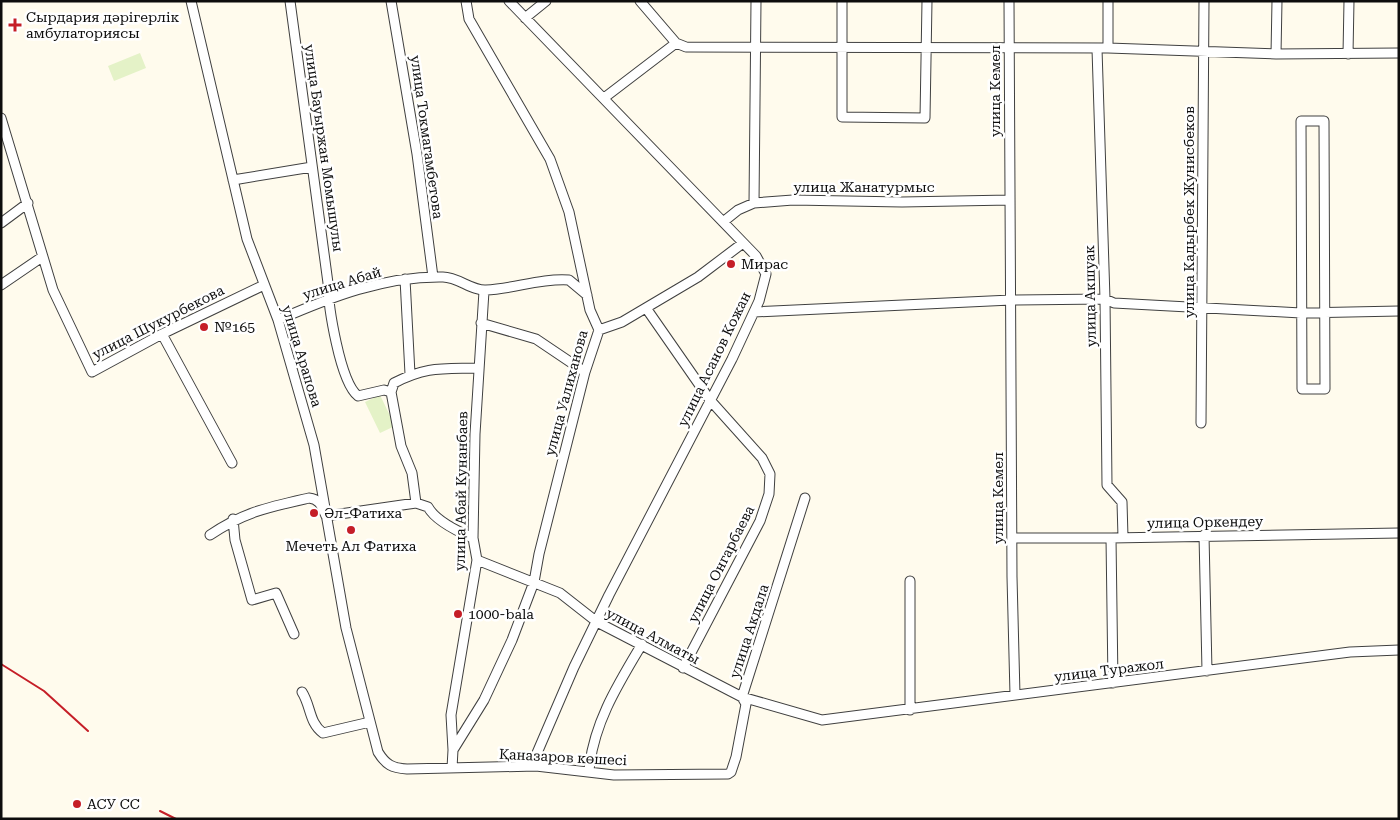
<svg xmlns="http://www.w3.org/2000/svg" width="1400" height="820" viewBox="0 0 1400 820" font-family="'Roboto Serif',serif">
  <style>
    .pitch { fill: #e4f2c7 }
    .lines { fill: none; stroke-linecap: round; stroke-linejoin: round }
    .minor-casing { stroke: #404040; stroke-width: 11 }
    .minor { stroke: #fff; stroke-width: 9 }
    .rail { stroke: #c51e27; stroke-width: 2 }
    .poi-dot { fill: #c51e27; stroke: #fff; stroke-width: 2 }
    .labels { text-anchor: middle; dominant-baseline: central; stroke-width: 5; stroke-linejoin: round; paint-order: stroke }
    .poi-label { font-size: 14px; fill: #0d0d0d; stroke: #fff; text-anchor: start }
    .street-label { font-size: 14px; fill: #0d0d0d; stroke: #fff }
  </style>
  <rect width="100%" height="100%" fill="#fffbed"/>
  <!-- pitch -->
  <path class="pitch" d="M 140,53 L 146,68 L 114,81 L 108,66 Z
    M 380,395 L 395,426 L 380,433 L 365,402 Z"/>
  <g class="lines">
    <!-- minor casing -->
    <g class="minor-casing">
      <path id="minor" d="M 191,1 L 247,239 L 278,320 L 314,445 L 346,628 L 378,752 C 386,765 392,768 407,769 L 536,766 L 614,775 L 728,774 L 731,772 L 736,757 L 746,704 L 742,697 L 805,498
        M 290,1 L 328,283 C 328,306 340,382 358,396 L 384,390 L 391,392 L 401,446 L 412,473 L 416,503
        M 391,1 L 417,154 L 433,277
        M 509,1 L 756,256 L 766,274 L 759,301 L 732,359 L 609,595 L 574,667 L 537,753 L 536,766
        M 640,1 L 676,43
        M 842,1 L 842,117 L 925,118 L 927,1
        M 1009,1 L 1012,577 L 1015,695
        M 1108,1 L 1108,48
        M 525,18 L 546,1
        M 1097,49 L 1105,299 L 1107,485 L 1122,502 L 1123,537
        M 1276,54 L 1277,1
        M 1348,54 L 1349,1
        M 604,98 L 676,43 L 686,47 L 1108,48 L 1276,54 L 1399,53
        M 1,118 L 53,290 L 92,372 L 162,334 L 264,285
        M 1301,121 L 1324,121 L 1325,389 L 1302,389 Z
        M 233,180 L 312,167
        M 754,203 L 756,1
        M 723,222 L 738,210 L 754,203 L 793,200 L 902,202 L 1010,200
        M 1,223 L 28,203
        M 405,279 L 410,374
        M 1,285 L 42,257
        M 646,308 L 710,400 L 762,458 L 770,474 L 769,494 L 760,521 L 683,668
        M 754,312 L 1011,300 L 1105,299 L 1114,303 L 1301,313 L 1399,311
        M 278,320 C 331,297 384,276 443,277 C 458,277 472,291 486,290 C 514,289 540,278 569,280 L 587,295
        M 481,323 L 536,339 L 585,372
        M 599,330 L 622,322 L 698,277 L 743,243
        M 162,334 L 232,463
        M 391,392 L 394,383 C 427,366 442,369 478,368
        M 1201,423 L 1204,1
        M 233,519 L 235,540 L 252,600 L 276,593 L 294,634
        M 210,535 C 244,512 269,507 309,498 C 320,499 322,507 326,516 L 416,503 L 428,507 C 435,520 459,532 473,538
        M 1204,535 L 1207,671
        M 1013,538 L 1111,538 L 1399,533
        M 1111,538 L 1113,683
        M 477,560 L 560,593 L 597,622 L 742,697 L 822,720 L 1350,652 L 1399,650
        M 910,581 L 910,710
        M 302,692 C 311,706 309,723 323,733 L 370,722
        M 453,750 L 451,715 L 477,560 L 473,538 L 475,434 L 484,291
        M 452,768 L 453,750 L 484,700 L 512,640 L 534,582 L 539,554 L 585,372 L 599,330 L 590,310 L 569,212 L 550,159 L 469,19 L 466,1
        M 589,771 C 593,724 618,684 642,644"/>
    </g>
    <!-- minor -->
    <use href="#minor" class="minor"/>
    <!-- rail -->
    <path class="rail" d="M 1,664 L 44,691 L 88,731
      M 160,811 L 176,819"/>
  </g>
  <!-- markers -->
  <g class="poi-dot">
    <path d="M12.5 17.5h5v5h5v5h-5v5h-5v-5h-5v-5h5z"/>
    <circle cx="731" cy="264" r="5"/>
    <circle cx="204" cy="327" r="5"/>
    <circle cx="314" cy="513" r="5"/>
    <circle cx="351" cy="530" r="5"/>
    <circle cx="458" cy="614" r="5"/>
    <circle cx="77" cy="804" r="5"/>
  </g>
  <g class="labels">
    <!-- poi labels -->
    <g class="poi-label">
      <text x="26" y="17">Сырдария дәрігерлік<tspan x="26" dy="16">амбулаториясы</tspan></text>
      <text x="741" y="264">Мирас</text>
      <text x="214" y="327">№165</text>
      <text x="324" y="513">Әл-Фатиха</text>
      <text x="351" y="546" text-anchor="middle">Мечеть Ал Фатиха</text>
      <text x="468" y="614">1000-bala</text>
      <text x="87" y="804">АСУ СС</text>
    </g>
    <!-- street labels -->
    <g class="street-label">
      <text transform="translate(995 91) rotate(-90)">улица Кемел</text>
      <text transform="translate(427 137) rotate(82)">улица Токмагамбетова</text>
      <text transform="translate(324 148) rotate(82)">улица Бауыржан Момышулы</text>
      <text x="864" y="187">улица Жанатурмыс</text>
      <text transform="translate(1189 212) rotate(-90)">улица Кадырбек Жунисбеков</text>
      <text transform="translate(342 283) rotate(-17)">улица Абай</text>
      <text transform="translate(1090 296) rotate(-91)">улица Акшуак</text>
      <text transform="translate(158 322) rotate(-27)">улица Шукурбекова</text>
      <text transform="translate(302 356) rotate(73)">улица Арапова</text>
      <text transform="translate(714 359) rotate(-64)">улица Асанов Кожан</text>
      <text transform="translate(566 393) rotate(-75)">улица Уалиханова</text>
      <text transform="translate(461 491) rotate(-89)">улица Абай Кунанбаев</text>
      <text transform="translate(998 498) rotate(-90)">улица Кемел</text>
      <text transform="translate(1205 522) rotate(-1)">улица Оркендеу</text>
      <text transform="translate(721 564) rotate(-63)">улица Онгарбаева</text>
      <text transform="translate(749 631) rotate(-72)">улица Акдала</text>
      <text transform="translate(653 636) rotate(28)">улица Алматы</text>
      <text transform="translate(1109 670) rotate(-7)">улица Туражол</text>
      <text transform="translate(563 757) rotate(3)">Қаназаров көшесі</text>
    </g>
  </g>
  <!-- border -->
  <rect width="1400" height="820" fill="none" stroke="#0d0d0d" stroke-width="5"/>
</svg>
